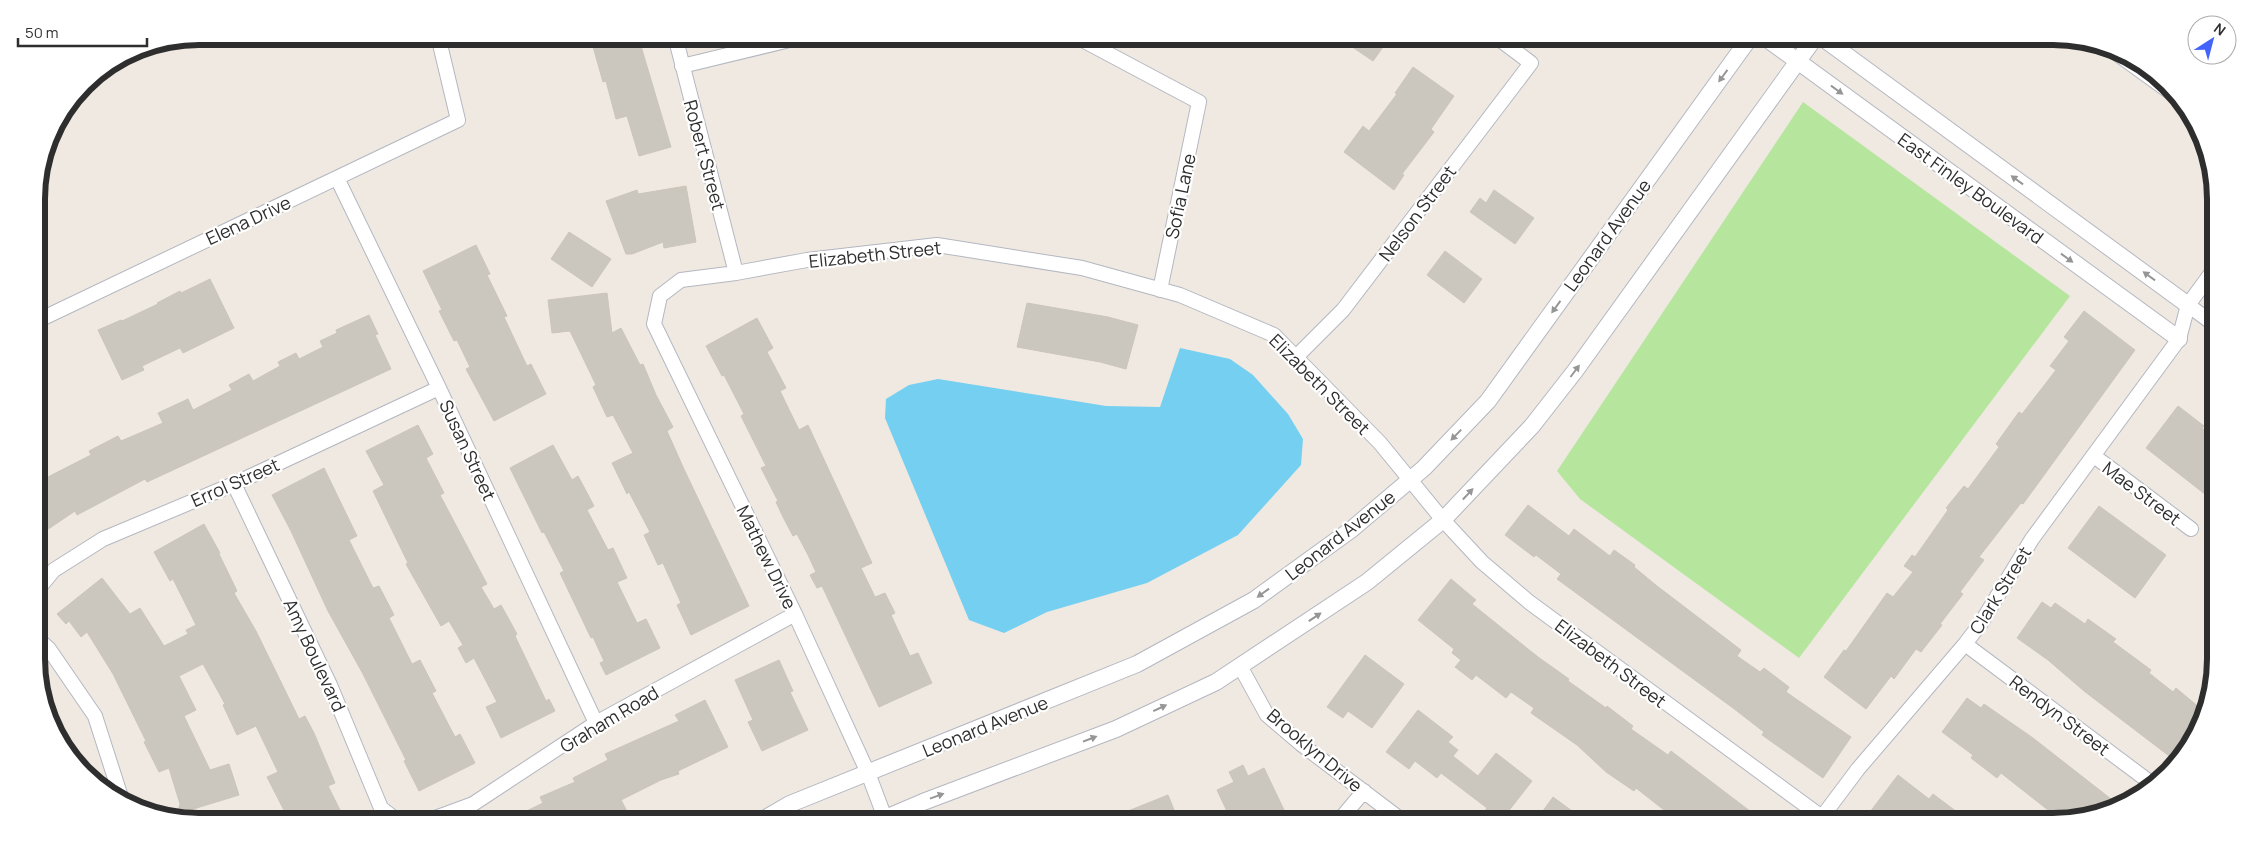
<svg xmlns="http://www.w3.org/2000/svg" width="2252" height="858" viewBox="0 0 2252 858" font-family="Manrope,sans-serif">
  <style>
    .green { fill: #b6e59e }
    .water { fill: #75cff0 }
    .building { fill: #cbc7bf; stroke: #cbc5ba }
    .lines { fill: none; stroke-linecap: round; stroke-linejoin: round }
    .minor-casing { stroke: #b4b7c1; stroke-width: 16 }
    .tertiary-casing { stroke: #b4b7c1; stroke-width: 18 }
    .minor { stroke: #fff; stroke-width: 14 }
    .tertiary { stroke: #fff; stroke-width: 16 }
    .oneway { fill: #969696 }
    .labels { text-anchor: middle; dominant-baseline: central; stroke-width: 4.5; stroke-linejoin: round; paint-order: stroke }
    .street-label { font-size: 18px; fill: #2e2e2e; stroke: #fff }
    .rim { fill: none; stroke: #2e2e2e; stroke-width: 6 }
  </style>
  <rect width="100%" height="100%" fill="#efe9e1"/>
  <!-- green -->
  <path class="green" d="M 1803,102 L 2070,296 L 1799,658 L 1580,499 L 1557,471 Z"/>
  <!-- water -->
  <path class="water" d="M 1180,348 L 1230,359 L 1253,375 L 1288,414 L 1303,439 L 1301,465 L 1238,535 L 1147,583 L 1047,612 L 1004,633 L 969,620 L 885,418 L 886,399 L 909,385 L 938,379 L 1106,406 L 1160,407 Z"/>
  <!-- building -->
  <path class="building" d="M 590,36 L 638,36 L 671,147 L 639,156 L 627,116 L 616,119 L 606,81 L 603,82 Z
    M 1336,36 L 1391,36 L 1373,61 Z
    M 1413,67 L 1454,96 L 1431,129 L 1434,132 L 1402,174 L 1404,175 L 1394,190 L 1344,152 L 1363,126 L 1369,131 L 1397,94 L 1395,93 Z
    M 686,186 L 696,242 L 664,248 L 663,242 L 632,254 L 626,254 L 606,201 L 637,190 L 638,194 Z
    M 1494,190 L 1534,218 L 1515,244 L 1470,212 L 1480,198 L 1486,203 Z
    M 569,232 L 611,259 L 592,287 L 551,259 Z
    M 476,245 L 490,274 L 487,275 L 507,316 L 504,317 L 527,366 L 531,364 L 546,394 L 494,421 L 466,369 L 470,367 L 457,340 L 454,341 L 439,311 L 442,310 L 423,271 Z
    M 1445,251 L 1482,279 L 1464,303 L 1427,275 Z
    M 210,279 L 234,328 L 183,353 L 180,348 L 142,366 L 144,370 L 122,380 L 98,330 L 121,320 L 122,321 L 158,304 L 157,303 L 180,291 L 181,293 Z
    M 607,293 L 612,333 L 621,328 L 640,365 L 643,364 L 656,395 L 673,427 L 667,431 L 683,467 L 749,606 L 691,635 L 677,605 L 681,603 L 663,563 L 658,565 L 644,535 L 650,532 L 629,492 L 627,494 L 612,463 L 633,453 L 613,415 L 607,417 L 593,387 L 596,385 L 570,331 L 552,333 L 548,300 Z
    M 1027,303 L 1108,317 L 1138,325 L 1126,369 L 1100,362 L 1017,347 Z
    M 2084,311 L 2135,350 L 2023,504 L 2021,503 L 1979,557 L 1984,560 L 1960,592 L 1963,594 L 1940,624 L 1942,625 L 1921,652 L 1916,649 L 1894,679 L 1891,676 L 1866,709 L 1824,677 L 1844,650 L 1846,651 L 1887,593 L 1893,597 L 1913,572 L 1904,566 L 1912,555 L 1915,557 L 1948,510 L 1946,508 L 1964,486 L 1968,489 L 1999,447 L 1996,444 L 2019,412 L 2022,414 L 2056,370 L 2050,366 L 2069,341 L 2064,337 Z
    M 369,315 L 378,334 L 375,335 L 391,369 L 173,470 L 147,482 L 145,479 L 77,515 L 75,511 L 38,536 L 38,482 L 91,455 L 89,451 L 118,436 L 121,441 L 163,423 L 158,413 L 188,399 L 193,410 L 232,390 L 229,385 L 249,374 L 253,381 L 280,366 L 278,362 L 296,353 L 299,359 L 323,347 L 320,341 L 337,333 L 336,330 Z
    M 757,318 L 773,348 L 767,352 L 786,388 L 780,391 L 799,430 L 808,425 L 872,563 L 861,568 L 875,597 L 885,593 L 895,613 L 891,615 L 910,656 L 918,653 L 932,683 L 879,707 L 822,586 L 817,588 L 810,575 L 816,572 L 808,555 L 797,534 L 793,536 L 783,517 L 776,502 L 778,501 L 761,468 L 766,466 L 741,416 L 744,414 L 724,375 L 722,376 L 706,346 Z
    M 2178,406 L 2204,426 L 2202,428 L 2215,439 L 2215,502 L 2146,448 Z
    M 418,425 L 433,454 L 426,458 L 444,493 L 440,495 L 487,584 L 481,587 L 494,609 L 501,605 L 517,634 L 515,636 L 546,701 L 549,699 L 555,711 L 501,738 L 486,707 L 497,702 L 474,658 L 466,663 L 458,648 L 463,645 L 449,621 L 441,626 L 406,564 L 408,563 L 373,491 L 384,485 L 366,451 Z
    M 553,445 L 572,480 L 578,476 L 594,506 L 587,510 L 608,550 L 613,548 L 627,578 L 617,582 L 637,623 L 646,619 L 660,648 L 606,675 L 600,663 L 604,661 L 593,637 L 591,638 L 560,573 L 564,571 L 544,532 L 542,533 L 510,468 Z
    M 324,468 L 357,536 L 349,540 L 373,588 L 379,586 L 394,615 L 389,618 L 412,664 L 420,660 L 436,691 L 432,693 L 455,737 L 460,734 L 475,763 L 419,791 L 404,761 L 406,760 L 363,674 L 328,611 L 291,531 L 272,495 Z
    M 1528,505 L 1569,536 L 1574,529 L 1610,556 L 1614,550 L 1635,565 L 1634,567 L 1657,586 L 1741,650 L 1737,656 L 1760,672 L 1764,668 L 1789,687 L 1786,692 L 1851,737 L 1823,778 L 1762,735 L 1764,732 L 1733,708 L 1557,579 L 1561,574 L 1536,555 L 1534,557 L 1505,535 Z
    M 2099,506 L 2166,555 L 2135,598 L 2068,548 Z
    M 204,524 L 220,553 L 219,554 L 237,591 L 234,593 L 256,631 L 299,719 L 305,716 L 314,733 L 335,783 L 328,786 L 346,822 L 290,822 L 267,777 L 278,772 L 256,726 L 237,735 L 223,705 L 225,704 L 203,664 L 179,676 L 196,710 L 184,716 L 210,770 L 229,764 L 239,795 L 177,814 L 180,804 L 169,768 L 159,772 L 144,742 L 146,741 L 113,674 L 87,632 L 81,637 L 69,621 L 66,624 L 57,614 L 102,578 L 130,614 L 140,608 L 164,646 L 188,634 L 186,630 L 196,625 L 173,579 L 170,581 L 154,552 Z
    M 1451,579 L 1476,600 L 1472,604 L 1538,657 L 1569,679 L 1568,681 L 1606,708 L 1607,706 L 1633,726 L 1631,729 L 1668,755 L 1671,751 L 1763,821 L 1678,821 L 1636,788 L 1634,791 L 1606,772 L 1577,745 L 1531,713 L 1534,708 L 1511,692 L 1506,698 L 1476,675 L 1472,680 L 1455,667 L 1461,660 L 1452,653 L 1454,649 L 1418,620 Z
    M 2042,602 L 2051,608 L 2055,603 L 2085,624 L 2088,619 L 2116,639 L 2113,642 L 2151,670 L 2149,673 L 2173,692 L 2176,688 L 2206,713 L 2188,750 L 2177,762 L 2084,691 L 2048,660 L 2017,638 Z
    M 1365,655 L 1404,684 L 1372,728 L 1348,711 L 1343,718 L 1327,707 Z
    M 779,660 L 793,691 L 790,692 L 808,730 L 762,751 L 748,722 L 753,720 L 735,680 Z
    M 1967,698 L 1981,708 L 1984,704 L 2033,738 L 2120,806 L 2106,813 L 2062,821 L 2001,773 L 1997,778 L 1971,758 L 1973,755 L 1942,732 Z
    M 705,700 L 728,747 L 678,771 L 679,774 L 661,780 L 621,800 L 629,815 L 616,822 L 504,822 L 543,803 L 540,797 L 575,782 L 573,778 L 608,760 L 605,754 L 679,721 L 675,715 Z
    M 1418,710 L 1453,737 L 1448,742 L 1458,750 L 1453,756 L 1478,776 L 1496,753 L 1532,781 L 1500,822 L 1476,822 L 1487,808 L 1441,773 L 1437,778 L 1415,761 L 1409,769 L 1386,752 Z
    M 1243,765 L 1248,776 L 1264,768 L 1285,812 L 1265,822 L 1232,822 L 1217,790 L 1234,782 L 1229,772 Z
    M 1898,775 L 1929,799 L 1933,794 L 1969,821 L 1882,821 L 1870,812 Z
    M 1168,795 L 1179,822 L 1103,822 L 1103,821 Z
    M 1553,797 L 1587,822 L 1535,822 Z"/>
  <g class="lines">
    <!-- minor casing -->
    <g class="minor-casing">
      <path id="minor" d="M 675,36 L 736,273
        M 1075,36 L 1199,102 L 1160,290
        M 2105,45 L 2181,100
        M 682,66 L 806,36
        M 337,178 L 439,388 L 596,723
        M 2188,305 L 2215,325
        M 37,321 L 458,120 L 438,36
        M 1296,357 L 1343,310 L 1531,63 L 1495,36
        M 2094,456 L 2191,529
        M 234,484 L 330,685 L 381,808 L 399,822
        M 39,588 L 54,570 L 103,539 L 234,484 L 439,388
        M 39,640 L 49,649 L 95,716 L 120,794
        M 1965,644 L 2155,786
        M 1240,666 L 1267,715 L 1301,744 L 1404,822
        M 1822,817 L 1858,769 L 1965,644 L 1981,623 L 2032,539 L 2179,339 L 2188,305 L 2215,268
        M 885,818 L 868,773 L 795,614 L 654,324 L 660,296 L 681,280 L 736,273 L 807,260 L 937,245 L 1082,268 L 1180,295 L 1274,335 L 1380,443 L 1443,520 L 1482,562 L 1529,602 L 1827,821
        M 424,822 L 473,804 L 596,723 L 795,614
        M 1338,822 L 1364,791"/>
    </g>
    <!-- tertiary casing -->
    <g class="tertiary-casing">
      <path id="tertiary" d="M 1763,36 L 2179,339
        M 1820,36 L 2188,305
        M 759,822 L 790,804 L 1137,664 L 1254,600 L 1352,529 L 1424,468 L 1488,401 L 1751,36
        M 876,822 L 923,802 L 1116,729 L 1216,682 L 1367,582 L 1443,520 L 1532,426 L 1575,371 L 1816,36"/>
    </g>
    <!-- minor -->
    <use href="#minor" class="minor"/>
    <!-- tertiary -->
    <use href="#tertiary" class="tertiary"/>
  </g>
  <!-- one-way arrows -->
  <defs><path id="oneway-solid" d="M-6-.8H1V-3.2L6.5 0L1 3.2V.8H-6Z" transform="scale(1.25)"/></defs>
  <g class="oneway">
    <use href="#oneway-solid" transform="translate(1723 76) rotate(126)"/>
    <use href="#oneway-solid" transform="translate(1837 90) rotate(36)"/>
    <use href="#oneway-solid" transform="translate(2017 180) rotate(-144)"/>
    <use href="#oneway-solid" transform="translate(2067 258) rotate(36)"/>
    <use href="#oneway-solid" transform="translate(2149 276) rotate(-144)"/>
    <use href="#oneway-solid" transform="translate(1556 307) rotate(126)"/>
    <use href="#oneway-solid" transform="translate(1575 371) rotate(-53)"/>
    <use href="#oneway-solid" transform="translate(1456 435) rotate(134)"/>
    <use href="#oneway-solid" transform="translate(1468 494) rotate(-47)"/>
    <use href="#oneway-solid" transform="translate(1263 593) rotate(144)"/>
    <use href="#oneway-solid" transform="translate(1315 617) rotate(-34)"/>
    <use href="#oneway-solid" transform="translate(1160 708) rotate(-25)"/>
    <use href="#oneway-solid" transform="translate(1090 739) rotate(-21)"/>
    <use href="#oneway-solid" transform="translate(937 796) rotate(-20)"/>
  </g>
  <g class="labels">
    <!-- street labels -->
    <g class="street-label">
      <text transform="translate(705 155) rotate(75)">Robert Street</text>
      <text transform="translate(1971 188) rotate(36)">East Finley Boulevard</text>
      <text transform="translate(1180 196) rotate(-78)">Sofia Lane</text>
      <text transform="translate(1417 213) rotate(-53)">Nelson Street</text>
      <text transform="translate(248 220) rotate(-25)">Elena Drive</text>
      <text transform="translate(1607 235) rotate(-54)">Leonard Avenue</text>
      <text transform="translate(875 254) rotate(-6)">Elizabeth Street</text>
      <text transform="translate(1320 384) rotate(45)">Elizabeth Street</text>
      <text transform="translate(468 450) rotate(65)">Susan Street</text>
      <text transform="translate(235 482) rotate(-24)">Errol Street</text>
      <text transform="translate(2142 493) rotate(37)">Mae Street</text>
      <text transform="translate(1340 535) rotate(-38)">Leonard Avenue</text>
      <text transform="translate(767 557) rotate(64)">Mathew Drive</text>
      <text transform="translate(2000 590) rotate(-58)">Clark Street</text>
      <text transform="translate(315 655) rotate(65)">Amy Boulevard</text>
      <text transform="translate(1611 663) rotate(37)">Elizabeth Street</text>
      <text transform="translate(2060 715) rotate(37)">Rendyn Street</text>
      <text transform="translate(609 719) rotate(-31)">Graham Road</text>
      <text transform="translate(985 726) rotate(-22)">Leonard Avenue</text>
      <text transform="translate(1315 750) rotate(40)">Brooklyn Drive</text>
    </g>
  </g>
  <!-- crop -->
  <path d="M0 0H2252V858H0ZM199 45H2053A154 154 0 0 1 2207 199V659A154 154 0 0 1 2053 813H199A154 154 0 0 1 45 659V199A154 154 0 0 1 199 45Z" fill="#fff" fill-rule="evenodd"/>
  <path class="rim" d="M199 45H2053A154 154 0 0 1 2207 199V659A154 154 0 0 1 2053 813H199A154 154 0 0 1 45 659V199A154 154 0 0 1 199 45Z"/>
  <!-- north arrow -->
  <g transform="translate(2212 40) rotate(36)"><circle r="24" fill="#ffffff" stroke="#ababab"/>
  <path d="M0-4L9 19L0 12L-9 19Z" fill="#4264fb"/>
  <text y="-8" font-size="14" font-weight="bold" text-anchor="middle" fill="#2e2e2e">N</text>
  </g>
  <!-- scale -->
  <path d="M18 38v8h129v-8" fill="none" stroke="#2e2e2e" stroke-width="2.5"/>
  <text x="25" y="38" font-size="15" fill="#2e2e2e" stroke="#ffffff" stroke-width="4" paint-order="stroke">50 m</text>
</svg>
